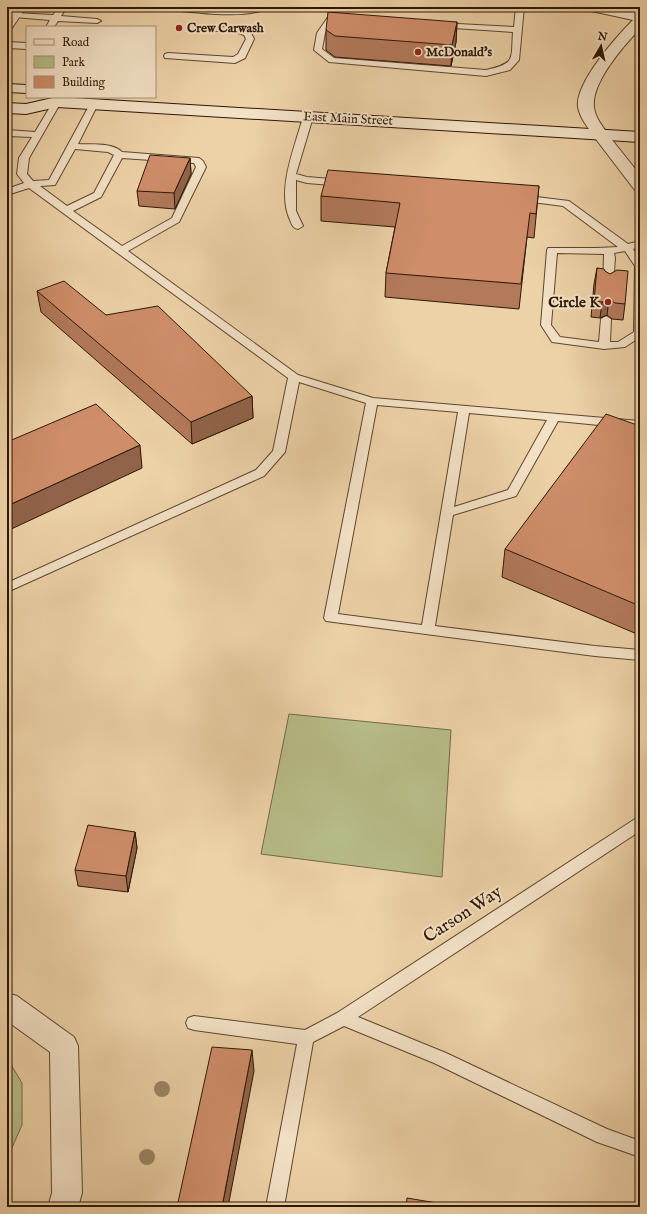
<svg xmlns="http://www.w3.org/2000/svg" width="647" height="1214" viewBox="0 0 647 1214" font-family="'IM FELL English',serif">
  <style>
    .green { fill: #b7bc88; stroke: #726a46 }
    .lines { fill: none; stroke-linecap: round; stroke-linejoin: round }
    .service-casing { stroke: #5d462d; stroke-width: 2 }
    .minor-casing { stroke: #5d462d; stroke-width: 2 }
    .tertiary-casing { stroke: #5d462d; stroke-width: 2 }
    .secondary-casing { stroke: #2d1704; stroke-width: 2 }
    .service { fill: #f3e1c6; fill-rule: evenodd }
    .minor { fill: #f3e1c6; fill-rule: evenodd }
    .tertiary { fill: #f3e1c6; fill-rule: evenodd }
    .secondary { fill: #f3e1c6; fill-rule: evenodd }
    .tree { fill: #9a8663 }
    .wall { fill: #b2795b; stroke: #2d1704 }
    .shaded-wall { fill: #91634a; stroke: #2d1704 }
    .building { fill: #cf8d6a; stroke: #2d1704 }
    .poi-dot { fill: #8f2418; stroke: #f3e1c6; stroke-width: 1.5 }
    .labels { text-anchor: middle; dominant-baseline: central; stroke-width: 4; stroke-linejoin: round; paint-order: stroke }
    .far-poi-label { font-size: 13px; font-weight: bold; fill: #2d1704; stroke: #f3e1c6; text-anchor: start }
    .far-street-label { font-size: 13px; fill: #2d1704; stroke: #f3e1c6 }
    .poi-label { font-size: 15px; font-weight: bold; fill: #2d1704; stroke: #f3e1c6; text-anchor: end }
    .near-street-label { font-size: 18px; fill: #2d1704; stroke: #f3e1c6 }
  </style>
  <rect width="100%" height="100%" fill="#edd1a7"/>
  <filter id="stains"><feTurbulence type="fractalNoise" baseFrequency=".005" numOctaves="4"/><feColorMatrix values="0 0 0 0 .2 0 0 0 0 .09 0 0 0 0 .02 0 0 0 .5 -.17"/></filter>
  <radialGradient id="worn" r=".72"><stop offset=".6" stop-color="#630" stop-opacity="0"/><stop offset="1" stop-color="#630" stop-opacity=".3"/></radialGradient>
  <!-- green -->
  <path class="green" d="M 289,714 L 451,730 L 442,877 L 261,854 Z
    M 7,1058 L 22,1083 L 22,1125 L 7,1159 Z"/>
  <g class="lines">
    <!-- service casing -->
    <g class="service-casing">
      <path id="service" d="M 59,7 L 67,7 L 61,16 L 97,19 L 101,21 L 97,23 L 58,21 L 54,27 L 46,27 L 50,20 L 14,17 L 10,15 L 14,13 L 53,15 Z
        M 160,7 L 229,9 L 267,7 C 252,21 185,11 164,9 Z
        M 332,7 L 340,7 L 336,17 L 325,33 L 322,49 L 334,58 L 486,70 C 516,63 511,60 513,32 L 439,27 L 435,25 L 439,23 L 514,27 L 516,7 L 524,7 L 519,60 L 510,70 L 486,76 L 329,62 L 314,50 L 317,33 L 328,17 Z
        M 200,26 L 237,28 L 250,31 L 254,39 L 245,58 L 235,63 L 165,58 L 164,56 L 165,54 L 168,53 L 233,57 L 238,54 L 246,39 L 244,35 L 236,32 L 203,30 L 199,28 Z
        M 7,42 L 27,43 L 27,49 L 7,48 Z
        M 57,99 L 61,102 L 29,158 L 27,174 L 33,181 L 49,180 L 90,104 L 94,101 L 98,104 L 78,144 C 91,145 112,142 122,152 L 199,158 L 203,161 L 206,167 L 179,222 L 128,251 L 298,375 L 373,398 L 640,421 L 640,429 L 558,421 L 516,496 L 453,515 L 435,626 L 595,646 L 640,650 L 640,660 L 595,656 L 326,621 L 324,618 L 366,403 L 299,382 L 285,452 L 264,476 L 7,592 L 7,583 L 256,470 L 273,451 L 288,378 L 29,188 L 7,195 L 7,189 L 24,183 L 17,174 L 19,158 L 32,137 L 7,136 L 7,130 L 35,132 L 53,102 ZM 75,149 L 108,152 L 114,155 L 94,193 L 67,206 L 40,186 L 55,185 ZM 122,158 L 194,163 L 196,167 L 172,218 L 122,246 L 73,211 L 101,197 ZM 377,405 L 458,412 L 422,625 L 338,614 ZM 469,413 L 547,420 L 508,490 L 454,507 Z
        M 308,114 L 313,117 L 296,174 L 307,177 L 343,180 L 348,183 L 343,186 L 307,183 L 296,180 L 296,211 L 303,226 L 298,229 C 293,228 292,225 290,220 C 276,190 295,147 303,117 Z
        M 520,195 L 569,201 L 628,244 L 640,241 L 640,247 L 633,249 L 640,259 L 640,337 L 625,347 L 604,349 L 552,342 L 541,325 L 547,250 L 548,248 L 597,248 L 618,247 L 563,206 L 517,200 L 515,198 L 517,196 ZM 625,251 L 635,266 L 634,332 L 618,342 L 610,342 L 611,319 L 606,316 L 601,319 L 599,342 L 560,337 L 551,325 L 557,253 L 604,254 L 603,286 L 608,289 L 613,286 L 615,258 L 614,253 Z
        M 640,817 L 640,831 L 358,1017 L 446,1053 L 607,1129 L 640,1141 L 640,1157 L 597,1142 L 434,1063 L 344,1026 L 313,1042 L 284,1207 L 266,1207 L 297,1044 L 194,1030 L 188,1028 L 186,1023 L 188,1018 L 194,1016 L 305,1030 L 337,1013 L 635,819 Z"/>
    </g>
    <!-- minor casing -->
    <g class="minor-casing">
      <path id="minor" d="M 12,7 L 26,7 L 12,28 L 7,29 L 7,15 Z
        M 585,7 L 612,7 L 640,13 L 640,29 C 624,45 591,83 594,107 C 595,117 602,126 608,134 L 605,137 L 600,139 L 595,137 C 588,128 580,118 578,107 C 575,83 616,37 633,20 L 587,10 Z
        M 7,993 L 17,996 L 74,1037 L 78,1046 L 82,1193 L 78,1207 L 48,1207 L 52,1193 L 50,1052 L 7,1021 Z"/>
    </g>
    <!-- tertiary casing -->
    <g class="tertiary-casing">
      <path id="tertiary" d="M 600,129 L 605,131 L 640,175 L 640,191 L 634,189 L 592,134 L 595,131 Z"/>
    </g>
    <!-- secondary casing -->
    <g class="secondary-casing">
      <path id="secondary" d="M 7,84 L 27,85 L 27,93 L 7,92 Z
        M 57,97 L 640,132 L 640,142 L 57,107 L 26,114 L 7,113 L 7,103 L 26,104 Z"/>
    </g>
    <!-- service -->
    <use href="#service" class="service"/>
    <!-- minor -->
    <use href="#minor" class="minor"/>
    <!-- tertiary -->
    <use href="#tertiary" class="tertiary"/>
    <!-- secondary -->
    <use href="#secondary" class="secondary"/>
  </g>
  <!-- trees -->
  <g class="tree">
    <circle cx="162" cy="1089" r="8"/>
    <circle cx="147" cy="1157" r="8"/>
  </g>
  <!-- wall -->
  <path class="wall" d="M 457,22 L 456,42 L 451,66 L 335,57 L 326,50 L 326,30 Z
    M 190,158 L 191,174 L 175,209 L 139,206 L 137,191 Z
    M 539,186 L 534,238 L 527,237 L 519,309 L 385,297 L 386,273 L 395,227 L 321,221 L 321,196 Z
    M 597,268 L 605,271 L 625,304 L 623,320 L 612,319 L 607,315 L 600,318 L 591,317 L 594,284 Z
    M 37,291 L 106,315 L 252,396 L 253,418 L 192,444 L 41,312 Z
    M 640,426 L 640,629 L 637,634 L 502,577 L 505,549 Z
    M 135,832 L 137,848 L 128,892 L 78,886 L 75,870 Z"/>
  <!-- shaded-wall -->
  <path class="shaded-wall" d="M 457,22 L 456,42 L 451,66 L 452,45 Z
    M 190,158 L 191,174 L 175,209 L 174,193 Z
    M 609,299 L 607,315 L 600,318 L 602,302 Z
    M 252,396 L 253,418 L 192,444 L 191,422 Z
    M 140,445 L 142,468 L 7,531 L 7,506 Z
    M 640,617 L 640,629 L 637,634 Z
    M 135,832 L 137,848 L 128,892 L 126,876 Z
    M 252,1050 L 254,1071 L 228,1207 L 222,1207 Z"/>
  <!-- building -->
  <path class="building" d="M 328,12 L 457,22 L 452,45 L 335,36 L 326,30 Z
    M 150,155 L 190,158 L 174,193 L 137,191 Z
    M 328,170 L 539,186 L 536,214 L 530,213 L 521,284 L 386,273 L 400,203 L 321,196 Z
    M 597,268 L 604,269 L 605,271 L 610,274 L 617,270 L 628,271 L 625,304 L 615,303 L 609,299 L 602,302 L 594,301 Z
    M 64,281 L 106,315 L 158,306 L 252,396 L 191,422 L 37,291 Z
    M 96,404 L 140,445 L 7,506 L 7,442 Z
    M 606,414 L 640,426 L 640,606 L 505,549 Z
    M 88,825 L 135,832 L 126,876 L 75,870 Z
    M 212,1047 L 252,1050 L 222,1207 L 177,1207 Z
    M 407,1198 L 461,1207 L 406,1207 Z"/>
  <!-- markers -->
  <g class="poi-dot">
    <circle cx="179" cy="28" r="4"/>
    <circle cx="418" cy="52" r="4"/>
    <circle cx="608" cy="302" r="4"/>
  </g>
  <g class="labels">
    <!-- far-poi labels -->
    <g class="far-poi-label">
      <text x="187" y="28">Crew Carwash</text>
      <text x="426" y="52">McDonald's</text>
    </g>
    <!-- far-street labels -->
    <g class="far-street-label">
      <text transform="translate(348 119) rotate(3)">East Main Street</text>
    </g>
    <!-- poi labels -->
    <g class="poi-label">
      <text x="600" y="302">Circle K</text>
    </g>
    <!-- near-street labels -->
    <g class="near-street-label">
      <text transform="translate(463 915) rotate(-33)">Carson Way</text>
    </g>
  </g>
  <!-- margin -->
  <rect width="647" height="1214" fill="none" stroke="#edd1a7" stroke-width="24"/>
  <rect x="8" y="8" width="631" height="1198" fill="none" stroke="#2d1704" stroke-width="2"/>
  <rect x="12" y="12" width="623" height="1190" fill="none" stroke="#2d1704"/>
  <!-- legend -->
  <rect x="26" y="26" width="130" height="72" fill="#f3e1c6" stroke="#a49078"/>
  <rect x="34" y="39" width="20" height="6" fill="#f3e1c6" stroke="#a49078"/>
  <text x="62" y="46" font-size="12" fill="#2d1704">Road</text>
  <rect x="34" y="56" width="20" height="12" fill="#b7bc88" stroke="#a49078"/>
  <text x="62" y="66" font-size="12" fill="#2d1704">Park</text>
  <rect x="34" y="76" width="20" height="12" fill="#cf8d6a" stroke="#a49078"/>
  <text x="62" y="86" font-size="12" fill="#2d1704">Building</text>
  <!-- north arrow -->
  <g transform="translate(601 46) rotate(9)" stroke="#f3e1c6" stroke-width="3" paint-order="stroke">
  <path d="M0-3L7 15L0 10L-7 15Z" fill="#2d1704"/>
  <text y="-6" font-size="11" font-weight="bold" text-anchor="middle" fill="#2d1704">N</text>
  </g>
  <rect width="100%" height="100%" filter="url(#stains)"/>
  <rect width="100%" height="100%" fill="url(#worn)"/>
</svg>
